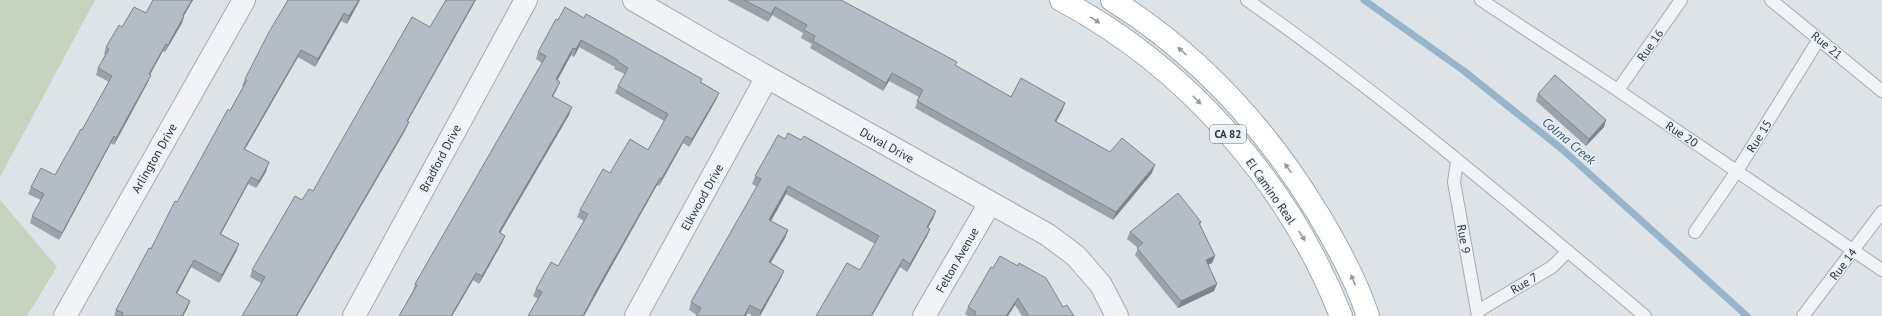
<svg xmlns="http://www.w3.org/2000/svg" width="1882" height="316" viewBox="0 0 1882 316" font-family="'PT Sans',sans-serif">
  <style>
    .green { fill: #c6d3be }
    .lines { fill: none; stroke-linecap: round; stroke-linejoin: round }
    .stream { stroke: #96b5cb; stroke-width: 7 }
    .service-casing { stroke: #a3aab2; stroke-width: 14 }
    .minor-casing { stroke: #a3aab2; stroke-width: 24 }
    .primary-casing { stroke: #9ca9b5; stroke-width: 24 }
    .service { stroke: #f1f3f6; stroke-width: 12 }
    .minor { stroke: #f1f3f6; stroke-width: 22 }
    .primary { stroke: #fff; stroke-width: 22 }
    .wall { fill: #9ba3aa }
    .shaded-wall { fill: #7e848b }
    .building { fill: #b4bdc6; stroke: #7e848b }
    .oneway { fill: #9298a0 }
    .labels { text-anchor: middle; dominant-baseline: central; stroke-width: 3; stroke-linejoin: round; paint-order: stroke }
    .shield { fill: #edf2f6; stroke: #626c77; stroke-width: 1 }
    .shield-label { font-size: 11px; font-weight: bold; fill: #263240 }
    .street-label { font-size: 12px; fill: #263240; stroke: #edf2f6 }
    .water-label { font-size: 13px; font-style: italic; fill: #2d5677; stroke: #edf2f6 }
  </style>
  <rect width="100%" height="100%" fill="#dee3e8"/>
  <!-- green -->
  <path class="green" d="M 0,0 L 95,0 L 0,177 Z
    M 0,200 L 57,267 L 27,316 L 0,316 Z"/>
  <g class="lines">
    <!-- stream -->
    <path class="stream" d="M 1364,0 L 1464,71 L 1563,150 L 1747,316"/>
    <!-- service casing -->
    <g class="service-casing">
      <path id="service" d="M 1247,0 C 1386,97 1515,207 1645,316
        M 1481,0 L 1607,83 L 1882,270
        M 1771,0 L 1882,91
        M 1618,90 L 1681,0
        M 1457,161 L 1454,182 L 1478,316
        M 1695,232 L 1737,171 L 1819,39
        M 1478,311 L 1552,267 L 1568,251
        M 1803,316 L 1882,212"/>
    </g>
    <!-- minor casing -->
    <g class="minor-casing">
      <path id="minor" d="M 634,0 L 767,77 L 1048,235 L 1076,256 L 1101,285 L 1117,316
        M 65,316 L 244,0
        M 354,316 L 526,0
        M 636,316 L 767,77
        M 924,316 L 990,203"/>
    </g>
    <!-- primary casing -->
    <g class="primary-casing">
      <path id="primary" d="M 1061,0 C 1187,67 1289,184 1341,316
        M 1112,0 C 1197,53 1265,127 1317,212 C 1337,245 1356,279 1368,316"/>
    </g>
    <!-- service -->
    <use href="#service" class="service"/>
    <!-- minor -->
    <use href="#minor" class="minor"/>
    <!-- primary -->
    <use href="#primary" class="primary"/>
  </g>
  <!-- wall -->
  <path class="wall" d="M 153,0 L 193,0 L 184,16 L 182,23 L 165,52 L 163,51 L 150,75 L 148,82 L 114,145 L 111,143 L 59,240 L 30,223 L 32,216 L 41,200 L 28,194 L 31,187 L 55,175 L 82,130 L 109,82 L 96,75 L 98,68 L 105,55 L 104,54 L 106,47 L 122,27 L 146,13 Z
    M 288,0 L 360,0 L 347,24 L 341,21 L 315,67 L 298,57 L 245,149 L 266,172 L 256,188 L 248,184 L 221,234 L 239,244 L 236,252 L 219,283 L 191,267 L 177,294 L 190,301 L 187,309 L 183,316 L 114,316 L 116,310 L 243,87 L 242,86 L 245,79 Z
    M 727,0 L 841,0 L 957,62 L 955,66 L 1011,97 L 1065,103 L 1062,111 L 1056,122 L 1110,152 L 1152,173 L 1113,220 L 915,108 L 919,97 L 889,81 L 883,91 L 810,48 L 812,44 L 801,38 L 803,33 L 772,15 L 768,22 Z
    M 558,20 L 702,79 L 701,82 L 719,93 L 716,100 L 689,147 L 683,143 L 659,186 L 657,185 L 595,296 L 584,316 L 528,316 L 538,299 L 533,296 L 536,289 L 558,266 L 584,221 L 577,217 L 580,210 L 610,173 L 648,150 L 664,121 L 615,93 L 618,86 L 625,74 L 614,69 L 615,67 L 579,47 L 574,57 L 571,55 L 557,80 L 557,89 L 553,96 L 569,115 L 500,233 L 505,236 L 502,243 L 479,284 L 473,280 L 452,316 L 399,316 L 413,291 L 415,284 L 542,63 L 536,59 L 538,52 Z
    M 1538,94 L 1604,127 L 1586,146 L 1536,101 Z
    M 408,122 L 406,129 L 297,316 L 242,316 L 261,283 L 250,277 L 252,270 L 302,200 L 313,191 Z
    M 755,176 L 933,219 L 928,227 L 930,229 L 927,236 L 907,272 L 900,267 L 860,270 L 875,244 L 786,194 L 771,221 L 788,230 L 785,238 L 771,263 L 784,271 L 781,278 L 760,316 L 752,316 L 748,313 L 746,316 L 696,316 L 697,315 L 689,310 L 691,302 L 757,187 L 752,184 Z
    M 1201,222 L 1200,225 L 1215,256 L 1212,263 L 1208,265 L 1217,284 L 1214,291 L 1178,308 L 1135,255 L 1138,248 L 1127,239 L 1130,232 Z
    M 991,267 L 1063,307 L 1074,316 L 1022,316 L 1015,305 L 1008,316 L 968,316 L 965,314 L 968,307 Z"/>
  <!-- shaded-wall -->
  <path class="shaded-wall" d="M 192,0 L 193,0 L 180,22 L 183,15 Z
    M 359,0 L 360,0 L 347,24 L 349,16 Z
    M 475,0 L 476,0 L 404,128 L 407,121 Z
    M 775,7 L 772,15 L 768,22 L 771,14 Z
    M 344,13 L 341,21 L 315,67 L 318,59 Z
    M 184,16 L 182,23 L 165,52 L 168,45 Z
    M 581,40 L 579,47 L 574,57 L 576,49 Z
    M 166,44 L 163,51 L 146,81 L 149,74 Z
    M 573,48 L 571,55 L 554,87 L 556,79 Z
    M 301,50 L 298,57 L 241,156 L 244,149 Z
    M 892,73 L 889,81 L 883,91 L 886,83 Z
    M 151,75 L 148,82 L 114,145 L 116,138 Z
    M 560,82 L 557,89 L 549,103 L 552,96 Z
    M 719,93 L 716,100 L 689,147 L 692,139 Z
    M 1065,103 L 1062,111 L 1052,129 L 1055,121 Z
    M 572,107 L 569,115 L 496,240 L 499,232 Z
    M 1606,120 L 1604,127 L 1586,146 L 1589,139 Z
    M 409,122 L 406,129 L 297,316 L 296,316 Z
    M 114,136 L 111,143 L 59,240 L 62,233 Z
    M 686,136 L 683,143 L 659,186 L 662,178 Z
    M 268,165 L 266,172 L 256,188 L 259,181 Z
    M 1155,165 L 1152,173 L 1113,220 L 1116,212 Z
    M 251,177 L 248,184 L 217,241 L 220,234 Z
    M 660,178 L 657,185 L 595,296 L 584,316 L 583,316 L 597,289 Z
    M 788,186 L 786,194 L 767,228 L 769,220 Z
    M 936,211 L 933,219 L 924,234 L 927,227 Z
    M 930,229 L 927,236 L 907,272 L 910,264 Z
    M 788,230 L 785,238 L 766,270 L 769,262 Z
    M 505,236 L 502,243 L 479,284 L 482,276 Z
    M 239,244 L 236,252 L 219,283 L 222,275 Z
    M 1215,256 L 1212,263 L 1203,267 L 1206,260 Z
    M 903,259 L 900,267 L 872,316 L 871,316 Z
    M 194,260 L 191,267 L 173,301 L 176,293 Z
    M 784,271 L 781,278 L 760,316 L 759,316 L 761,311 Z
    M 476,273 L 473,280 L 452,316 L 451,316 Z
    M 1217,284 L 1214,291 L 1178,308 L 1181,301 Z
    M 1018,298 L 1015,305 L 1008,316 L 1006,316 Z
    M 190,301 L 187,309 L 183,316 L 182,316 Z
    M 750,305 L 746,316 L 744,316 Z"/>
  <!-- building -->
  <path class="building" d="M 153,0 L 192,0 L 183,15 L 184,16 L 168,45 L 166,44 L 149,74 L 151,75 L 116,138 L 114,136 L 62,233 L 32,216 L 44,194 L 31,187 L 41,168 L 55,175 L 81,129 L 82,130 L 112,76 L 98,68 L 109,49 L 106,47 L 119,25 L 122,27 L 134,7 L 146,13 Z
    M 288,0 L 359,0 L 349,16 L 344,13 L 318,59 L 301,50 L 244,149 L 269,162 L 268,165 L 259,181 L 251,177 L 220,234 L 239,244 L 222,275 L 194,260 L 176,293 L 190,301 L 182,316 L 122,316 L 123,313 L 116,310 L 149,248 L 151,249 L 175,201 L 177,202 L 228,109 L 230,111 L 247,80 L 245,79 L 269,32 Z
    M 446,0 L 475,0 L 407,121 L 409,122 L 296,316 L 242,316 L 265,277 L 252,270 L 295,196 L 302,200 L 309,189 L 313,191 L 412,17 L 430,27 Z
    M 744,0 L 841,0 L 957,62 L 955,65 L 1011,97 L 1021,78 L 1065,103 L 1055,121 L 1110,152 L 1122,138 L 1155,165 L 1116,212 L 917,101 L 923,90 L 892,73 L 886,83 L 813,41 L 815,36 L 804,30 L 807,25 L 775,7 L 771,14 Z
    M 565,7 L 584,18 L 586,14 L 615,30 L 702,79 L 700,82 L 719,93 L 692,139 L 686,136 L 662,178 L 660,178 L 597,289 L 583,316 L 528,316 L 542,292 L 536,289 L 551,262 L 558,266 L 588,214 L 580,210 L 603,169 L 610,173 L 630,139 L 648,150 L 668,114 L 618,86 L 628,68 L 617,61 L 618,60 L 581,40 L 576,49 L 573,48 L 556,79 L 560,82 L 552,96 L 572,107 L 499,232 L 505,236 L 482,276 L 476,273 L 451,316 L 399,316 L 417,285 L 415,284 L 546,56 L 538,52 L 556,19 L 558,20 Z
    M 1555,75 L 1606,120 L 1589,139 L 1538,94 Z
    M 788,133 L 801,140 L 804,136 L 936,211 L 927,227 L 930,229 L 910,264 L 903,259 L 871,316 L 816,316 L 847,263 L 860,270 L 879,236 L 788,186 L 769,220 L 788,230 L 769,262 L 784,271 L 761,311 L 750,305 L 744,316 L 696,316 L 701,308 L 691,302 L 761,179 L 755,176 L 778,135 L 785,139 Z
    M 1178,193 L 1201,222 L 1199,223 L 1215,256 L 1206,260 L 1217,284 L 1181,301 L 1137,248 L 1143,243 L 1130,232 Z
    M 1000,256 L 1018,266 L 1019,263 L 1046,278 L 1063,307 L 1067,305 L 1074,316 L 1029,316 L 1018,298 L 1006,316 L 974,316 L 976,312 L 968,307 L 991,267 L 993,268 Z"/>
  <!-- one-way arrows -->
  <defs><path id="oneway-solid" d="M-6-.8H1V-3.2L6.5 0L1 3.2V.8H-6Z"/></defs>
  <g class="oneway">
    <use href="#oneway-solid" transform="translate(1095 20) rotate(32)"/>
    <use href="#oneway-solid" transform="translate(1182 51) rotate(-138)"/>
    <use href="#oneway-solid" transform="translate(1197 100) rotate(46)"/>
    <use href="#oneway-solid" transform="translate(1288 168) rotate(-126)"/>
    <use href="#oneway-solid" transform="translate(1302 236) rotate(58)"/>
    <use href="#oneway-solid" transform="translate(1353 280) rotate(-112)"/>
  </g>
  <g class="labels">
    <!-- shield labels -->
    <rect class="shield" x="1210" y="125" width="36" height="18" rx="3"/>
    <g class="shield-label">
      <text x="1228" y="134">CA 82</text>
    </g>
    <!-- street labels -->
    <g class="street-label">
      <text transform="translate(1650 45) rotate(-55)">Rue 16</text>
      <text transform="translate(1827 45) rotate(39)">Rue 21</text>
      <text transform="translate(1682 134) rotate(34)">Rue 20</text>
      <text transform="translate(1759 136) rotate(-58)">Rue 15</text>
      <text transform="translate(887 145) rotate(29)">Duval Drive</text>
      <text transform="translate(154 158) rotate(-60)">Arlington Drive</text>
      <text transform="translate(440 158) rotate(-62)">Bradford Drive</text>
      <text transform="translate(1271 191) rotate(55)">El Camino Real</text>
      <text transform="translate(702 197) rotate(-61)">Elkwood Drive</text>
      <text transform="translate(1464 239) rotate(80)">Rue 9</text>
      <text transform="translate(957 260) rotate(-60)">Felton Avenue</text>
      <text transform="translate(1843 264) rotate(-53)">Rue 14</text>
      <text transform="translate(1524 283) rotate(-31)">Rue 7</text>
    </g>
    <!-- water labels -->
    <g class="water-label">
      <text transform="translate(1569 141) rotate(40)">Colma Creek</text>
    </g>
  </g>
</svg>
